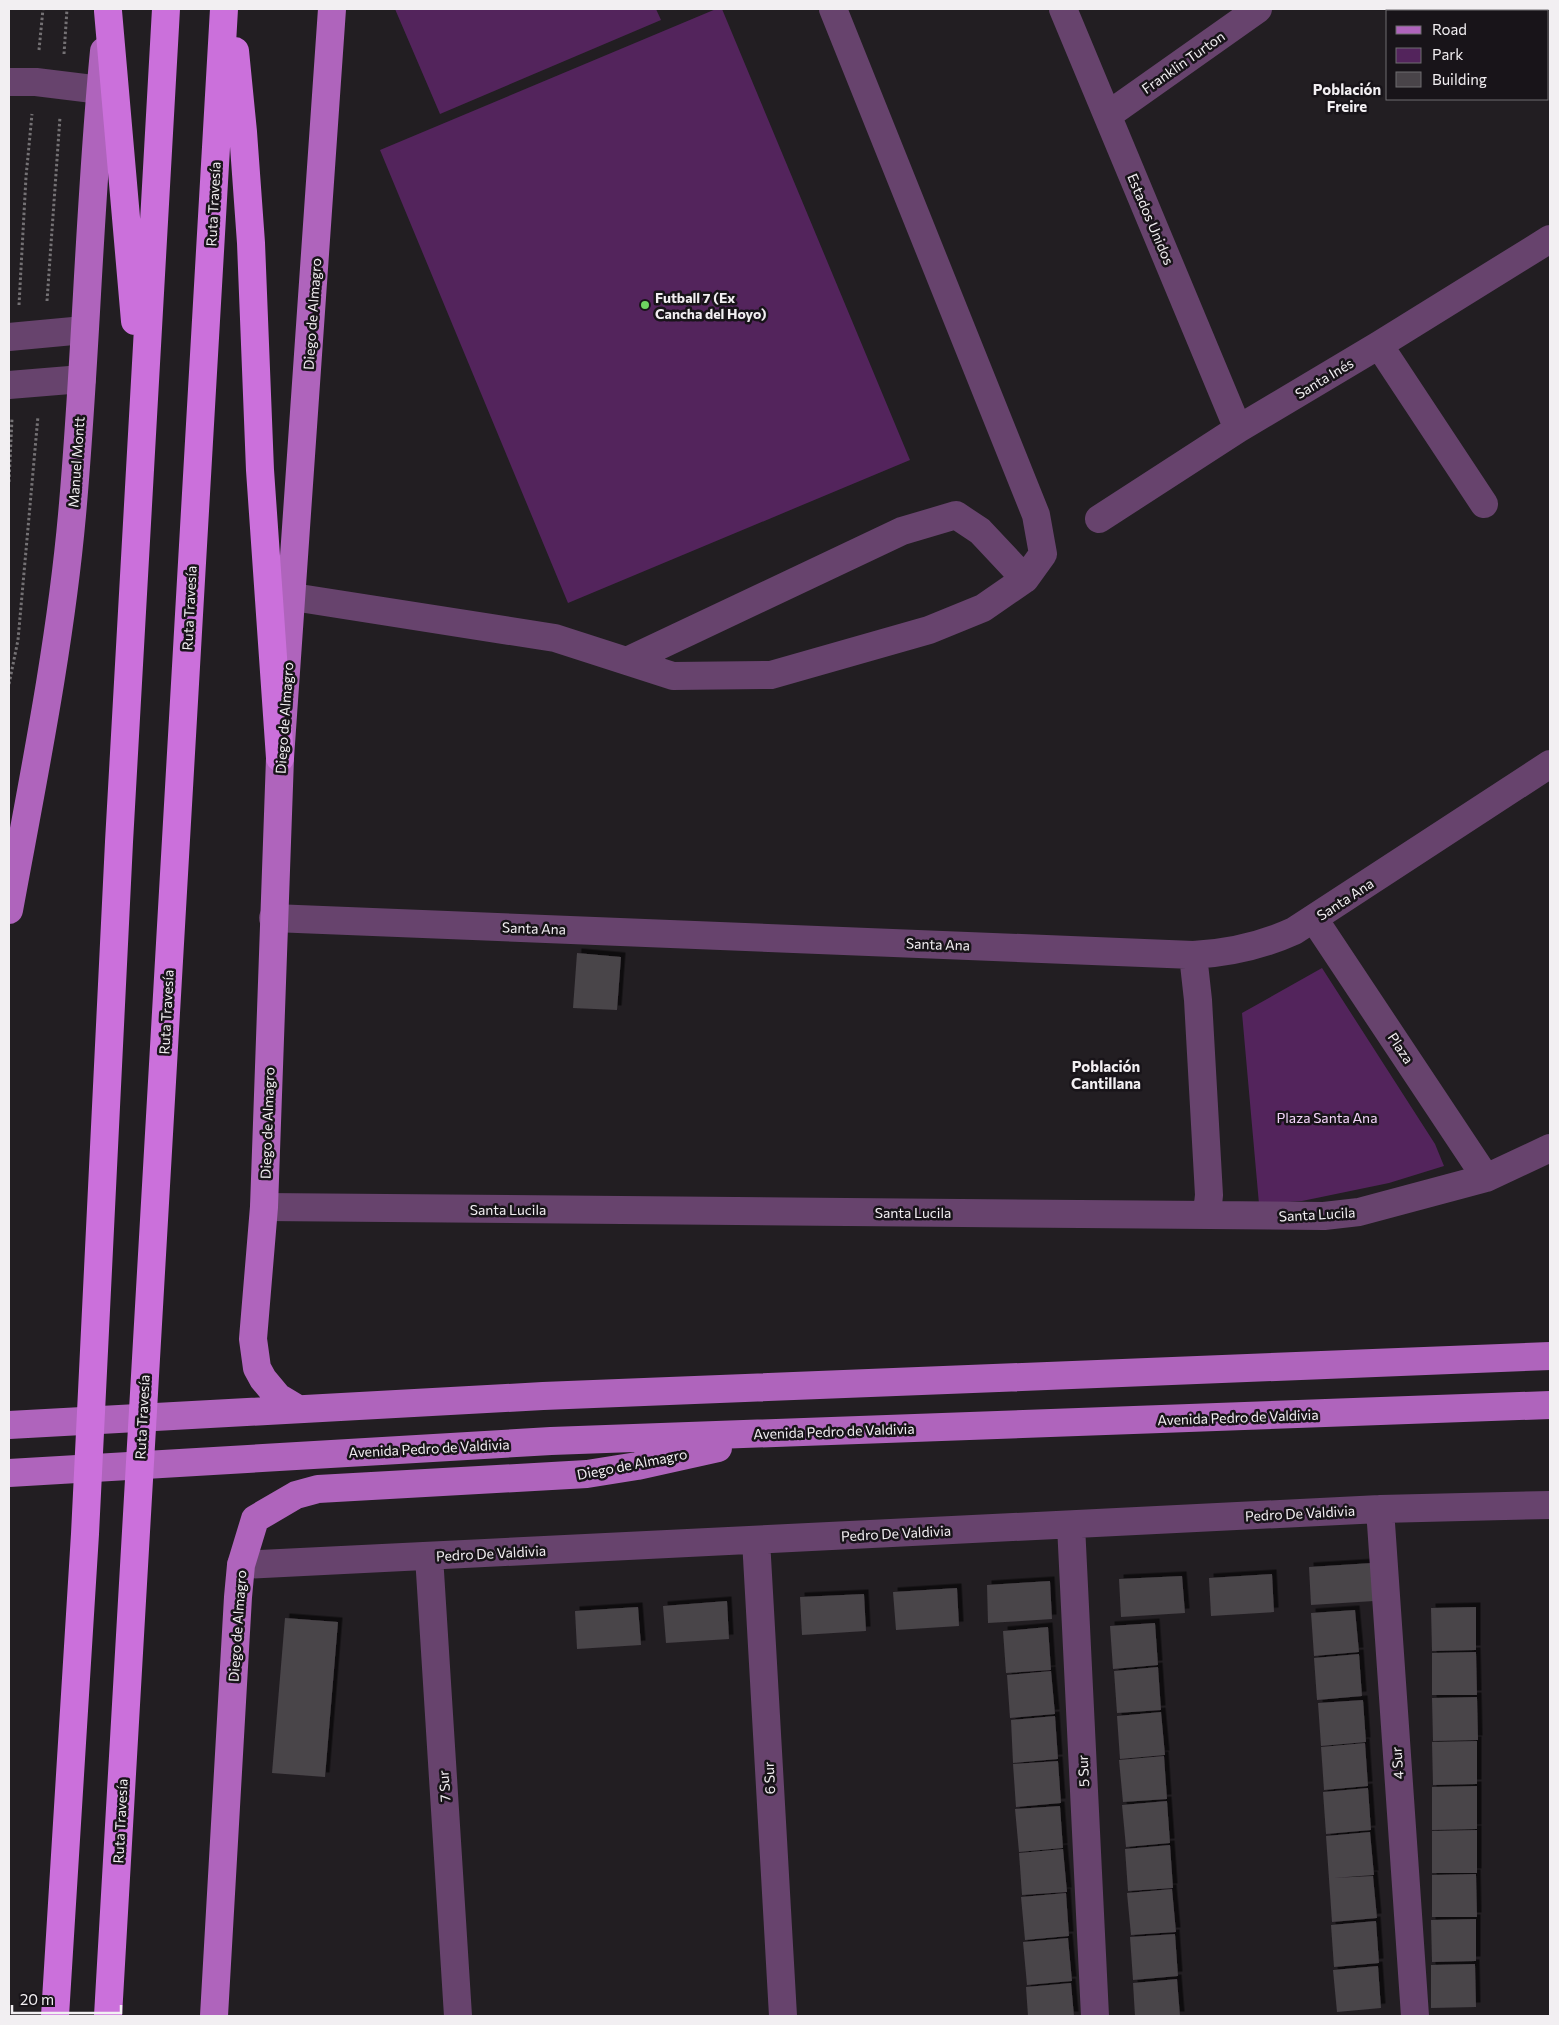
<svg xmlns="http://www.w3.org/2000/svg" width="1559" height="2025" viewBox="0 0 1559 2025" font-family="Commissioner,sans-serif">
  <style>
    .green { fill: #53245c }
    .building { fill: #494449; filter: url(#shadow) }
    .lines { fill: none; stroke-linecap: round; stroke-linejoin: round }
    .path { stroke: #757275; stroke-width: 3; stroke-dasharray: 2.5 2.5; stroke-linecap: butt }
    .minor { stroke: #67436d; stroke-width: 28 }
    .major { stroke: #af64bc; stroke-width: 28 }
    .highway { stroke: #cb70db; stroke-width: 28 }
    .poi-dot { fill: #6ed361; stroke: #181419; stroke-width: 2 }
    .labels { text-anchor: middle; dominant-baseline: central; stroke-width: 5; stroke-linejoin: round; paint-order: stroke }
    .street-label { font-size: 14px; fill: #f2eff2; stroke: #181419 }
    .poi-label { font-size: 14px; font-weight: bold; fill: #f2eff2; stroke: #181419; text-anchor: start }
    .park-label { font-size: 14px; fill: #f4d5fa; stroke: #181419 }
    .neighbourhood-label { font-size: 15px; font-weight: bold; fill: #f2eff2; stroke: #181419 }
  </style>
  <defs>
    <filter id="shadow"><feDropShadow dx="4.5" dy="-4.5" stdDeviation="0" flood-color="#0009"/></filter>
  </defs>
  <rect width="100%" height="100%" fill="#221e22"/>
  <!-- green -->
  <path class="green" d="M 395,9 L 656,9 L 661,20 L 440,114 Z
    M 716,9 L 722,9 L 910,460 L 568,603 L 380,150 Z
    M 1322,968 L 1435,1144 L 1444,1166 L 1389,1183 L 1302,1201 L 1259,1204 L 1242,1013 Z"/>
  <!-- building -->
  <path class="building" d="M 577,953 L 621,957 L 617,1010 L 573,1008 Z
    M 1372,1563 L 1374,1601 L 1311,1605 L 1309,1567 Z
    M 1272,1574 L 1274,1612 L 1211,1616 L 1209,1578 Z
    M 1182,1576 L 1185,1613 L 1121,1617 L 1119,1579 Z
    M 1050,1581 L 1052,1619 L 988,1623 L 987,1585 Z
    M 957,1588 L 959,1626 L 896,1630 L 893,1592 Z
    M 864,1594 L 866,1631 L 802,1635 L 800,1597 Z
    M 727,1601 L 729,1639 L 666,1643 L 663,1606 Z
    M 638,1607 L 641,1645 L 577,1649 L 575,1611 Z
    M 1476,1607 L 1476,1650 L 1432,1651 L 1431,1608 Z
    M 1355,1610 L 1359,1652 L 1314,1656 L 1311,1613 Z
    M 285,1618 L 338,1622 L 325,1777 L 272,1773 Z
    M 1155,1623 L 1158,1665 L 1113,1669 L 1110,1626 Z
    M 1048,1627 L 1051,1670 L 1006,1673 L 1003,1631 Z
    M 1476,1652 L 1477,1695 L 1432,1695 L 1432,1653 Z
    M 1359,1654 L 1362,1696 L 1317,1700 L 1314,1658 Z
    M 1158,1667 L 1161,1710 L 1117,1713 L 1114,1671 Z
    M 1051,1671 L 1055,1714 L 1010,1718 L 1007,1675 Z
    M 1477,1697 L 1478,1740 L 1433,1741 L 1432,1698 Z
    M 1363,1700 L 1366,1742 L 1321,1746 L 1318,1703 Z
    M 1161,1712 L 1165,1755 L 1120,1759 L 1117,1716 Z
    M 1055,1716 L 1058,1759 L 1013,1763 L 1011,1720 Z
    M 1477,1741 L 1477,1784 L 1433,1785 L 1432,1742 Z
    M 1365,1743 L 1368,1786 L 1324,1790 L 1321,1747 Z
    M 1164,1756 L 1167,1799 L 1123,1802 L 1119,1760 Z
    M 1058,1761 L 1061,1803 L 1016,1807 L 1013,1764 Z
    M 1477,1786 L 1477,1829 L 1432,1830 L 1432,1787 Z
    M 1368,1788 L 1371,1830 L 1326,1834 L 1323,1792 Z
    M 1167,1801 L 1170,1843 L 1126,1847 L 1122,1805 Z
    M 1060,1806 L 1063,1848 L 1019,1852 L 1015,1809 Z
    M 1477,1830 L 1477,1873 L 1432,1873 L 1432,1831 Z
    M 1370,1832 L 1374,1875 L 1333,1878 L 1373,1876 L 1377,1918 L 1332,1922 L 1326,1836 Z
    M 1170,1845 L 1173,1888 L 1128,1891 L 1125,1849 Z
    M 1063,1849 L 1067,1892 L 1022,1895 L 1019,1853 Z
    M 1476,1874 L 1477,1917 L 1432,1917 L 1432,1875 Z
    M 1172,1889 L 1176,1932 L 1131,1935 L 1127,1893 Z
    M 1066,1893 L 1069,1936 L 1025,1940 L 1021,1897 Z
    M 1476,1919 L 1476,1961 L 1432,1962 L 1431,1920 Z
    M 1376,1921 L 1379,1963 L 1334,1967 L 1331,1925 Z
    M 1175,1934 L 1178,1976 L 1133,1980 L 1130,1937 Z
    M 1068,1938 L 1072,1981 L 1027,1985 L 1023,1942 Z
    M 1475,1964 L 1476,2007 L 1431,2008 L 1431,1965 Z
    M 1378,1966 L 1381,2008 L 1337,2012 L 1333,1970 Z
    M 1177,1979 L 1180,2016 L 1135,2016 L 1133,1983 Z
    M 1071,1983 L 1074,2016 L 1028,2016 L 1026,1987 Z"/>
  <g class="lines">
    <!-- path -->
    <path class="path" d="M 39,50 L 43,9
      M 64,54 L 67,9
      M 47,301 L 60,117
      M 19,305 L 26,177 L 32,114
      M 9,482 L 12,418
      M 9,684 L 18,640 L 38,416"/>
    <!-- minor -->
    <path class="minor" d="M 1063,9 L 1238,429
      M 9,82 L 36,82 L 101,90
      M 1108,115 L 1258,9
      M 9,337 L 84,330
      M 1379,345 L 1484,504
      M 9,385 L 82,379
      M 1099,519 L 1238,429 L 1379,345 L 1550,239
      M 293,597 L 555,638 L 673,676 L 771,675 L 929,630 L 983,608 L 1025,579 L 1043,554 L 1036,515 L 833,9
      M 627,661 L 902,531 L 956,515 L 980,531 L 1025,579
      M 273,918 L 1193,955 C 1230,953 1261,946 1294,931 L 1550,764
      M 1314,919 L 1486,1178
      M 1193,955 L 1198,1000 L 1209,1195 L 1207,1214
      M 264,1207 L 1324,1216 L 1359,1212 L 1486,1178 L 1550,1148
      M 1380,1509 L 1415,2016
      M 1071,1525 L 1095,2016
      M 756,1540 L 783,2016
      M 429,1556 L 458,2016
      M 241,1565 L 1380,1509 L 1550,1505"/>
    <!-- major -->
    <path class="major" d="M 9,910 C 33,779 60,648 72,515 C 86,361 89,205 104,51
      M 298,1409 L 278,1397 L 263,1379 L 257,1368 L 253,1339 L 264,1207 L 280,758 L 332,9
      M 9,1425 L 543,1396 L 1550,1356
      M 9,1473 L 551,1441 L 1550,1405
      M 214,2016 L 238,1597 L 241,1565 L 255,1519 L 296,1495 L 318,1489 L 587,1474 L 637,1466 L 718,1448"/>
    <!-- highway -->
    <path class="highway" d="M 108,11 L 135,321
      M 235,51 L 243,132 L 251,243 L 260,470 L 280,758
      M 55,2016 L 85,1534 L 119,842 L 166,9
      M 108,2016 L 224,9"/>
  </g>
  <!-- markers -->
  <circle class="poi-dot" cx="645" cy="305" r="5"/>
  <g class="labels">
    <!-- street labels -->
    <g class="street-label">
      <text transform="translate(1183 62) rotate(-35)">Franklin Turton</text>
      <text transform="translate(213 204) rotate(-87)">Ruta Travesía</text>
      <text transform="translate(1151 219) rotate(67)">Estados Unidos</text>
      <text transform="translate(312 314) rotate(-86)">Diego de Almagro</text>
      <text transform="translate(1324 378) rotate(-31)">Santa Inés</text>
      <text transform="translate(76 462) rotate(-86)">Manuel Montt</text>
      <text transform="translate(189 608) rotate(-87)">Ruta Travesía</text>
      <text transform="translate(284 718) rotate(-86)">Diego de Almagro</text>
      <text transform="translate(1345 899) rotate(-33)">Santa Ana</text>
      <text transform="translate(534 928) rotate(2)">Santa Ana</text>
      <text transform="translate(938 944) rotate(2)">Santa Ana</text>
      <text transform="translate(166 1012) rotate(-87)">Ruta Travesía</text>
      <text transform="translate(1401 1048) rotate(56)">Plaza</text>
      <text transform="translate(267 1123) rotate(-88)">Diego de Almagro</text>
      <text x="508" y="1209">Santa Lucila</text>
      <text x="913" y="1212">Santa Lucila</text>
      <text transform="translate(1317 1214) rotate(-3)">Santa Lucila</text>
      <text transform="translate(142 1417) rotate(-87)">Ruta Travesía</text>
      <text transform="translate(1238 1417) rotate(-2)">Avenida Pedro de Valdivia</text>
      <text transform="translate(834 1431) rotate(-2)">Avenida Pedro de Valdivia</text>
      <text transform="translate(429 1448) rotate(-3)">Avenida Pedro de Valdivia</text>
      <text transform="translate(632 1464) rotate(-11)">Diego de Almagro</text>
      <text transform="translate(1300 1513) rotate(-3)">Pedro De Valdivia</text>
      <text transform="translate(896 1533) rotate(-3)">Pedro De Valdivia</text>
      <text transform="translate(491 1553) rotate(-3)">Pedro De Valdivia</text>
      <text transform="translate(237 1626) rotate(-86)">Diego de Almagro</text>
      <text transform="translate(1397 1763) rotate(-94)">4 Sur</text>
      <text transform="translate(1083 1771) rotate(-93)">5 Sur</text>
      <text transform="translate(769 1778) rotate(-93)">6 Sur</text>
      <text transform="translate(444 1786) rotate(-94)">7 Sur</text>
      <text transform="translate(120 1821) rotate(-87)">Ruta Travesía</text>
    </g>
    <!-- poi labels -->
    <g class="poi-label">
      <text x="655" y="297">Futball 7 (Ex<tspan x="655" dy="16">Cancha del Hoyo)</tspan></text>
    </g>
    <!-- park labels -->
    <g class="park-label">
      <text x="1327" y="1117">Plaza Santa Ana</text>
    </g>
    <!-- neighbourhood labels -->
    <g class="neighbourhood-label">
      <text x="1347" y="89">Población<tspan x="1347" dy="17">Freire</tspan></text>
      <text x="1106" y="1066">Población<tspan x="1106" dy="17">Cantillana</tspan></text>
    </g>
  </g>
  <!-- border -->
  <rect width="1559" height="2025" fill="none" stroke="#f2eff2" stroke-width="20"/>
  <!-- legend -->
  <rect x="1386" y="10" width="162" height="90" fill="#181419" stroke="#6f6c70"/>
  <rect x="1396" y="26" width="25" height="8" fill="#af64bc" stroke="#6f6c70"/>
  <text x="1432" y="35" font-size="15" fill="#f2eff2">Road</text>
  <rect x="1396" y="48" width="25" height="15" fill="#53245c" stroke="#6f6c70"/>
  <text x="1432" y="60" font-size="15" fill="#f2eff2">Park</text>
  <rect x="1396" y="72" width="25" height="15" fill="#494449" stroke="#6f6c70"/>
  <text x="1432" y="85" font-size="15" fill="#f2eff2">Building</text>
  <!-- scale -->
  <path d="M12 2005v8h109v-8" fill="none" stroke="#f2eff2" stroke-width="2.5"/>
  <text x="20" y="2005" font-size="15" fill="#f2eff2" stroke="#181419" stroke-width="4" paint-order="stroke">20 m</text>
</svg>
